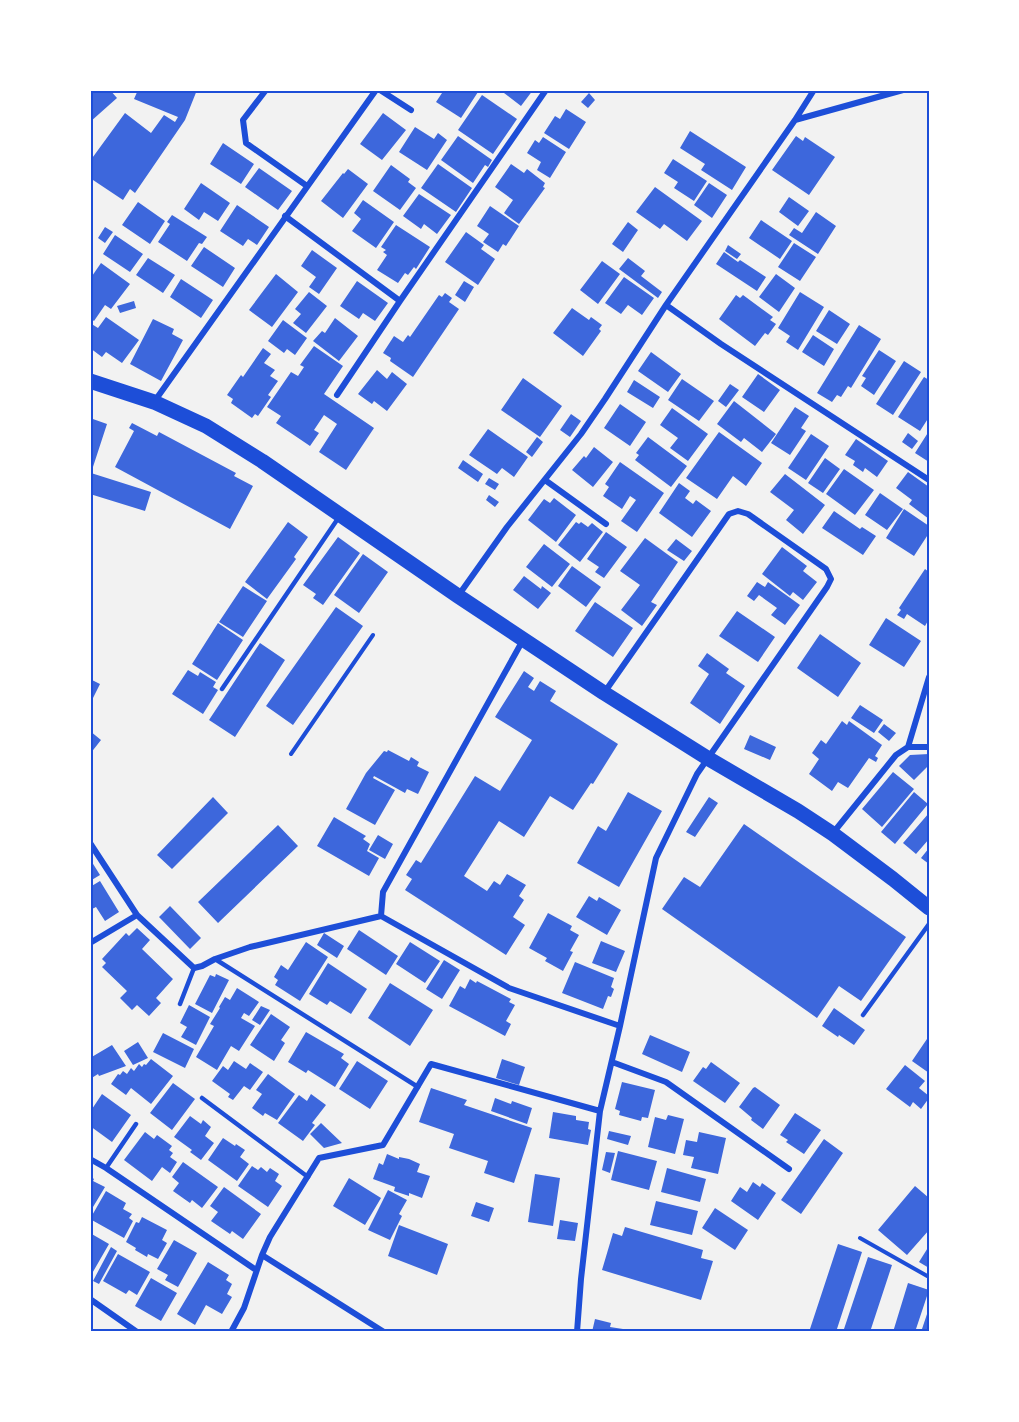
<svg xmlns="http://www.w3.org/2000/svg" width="1019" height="1422" viewBox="0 0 1019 1422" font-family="Jost,sans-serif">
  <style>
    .building { fill: #3d67dc }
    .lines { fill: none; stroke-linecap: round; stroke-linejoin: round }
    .path { stroke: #1d4ed8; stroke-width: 4 }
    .service { stroke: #1d4ed8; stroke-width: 4.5 }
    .minor { stroke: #1d4ed8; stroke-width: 6 }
    .primary { stroke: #1d4ed8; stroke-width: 15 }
    .neatline { fill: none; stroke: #1d4ed8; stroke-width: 2 }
  </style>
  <rect width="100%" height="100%" fill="#f2f2f2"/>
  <!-- building -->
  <path class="building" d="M 90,90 L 110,90 L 117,98 L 90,122 Z
    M 138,90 L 197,90 L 185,120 L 135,193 L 130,189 L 123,200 L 90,178 L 90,161 L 125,113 L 151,133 L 164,115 L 175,122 L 178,117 L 134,99 Z
    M 444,90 L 475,90 L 478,92 L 461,118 L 436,102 Z
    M 500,90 L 533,90 L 521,106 Z
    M 589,93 L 595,100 L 588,108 L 581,102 Z
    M 482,95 L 517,119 L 493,154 L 458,130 Z
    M 566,109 L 586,122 L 569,149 L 544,133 L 555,116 L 560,119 Z
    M 383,113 L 406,130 L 382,160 L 360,144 Z
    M 415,127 L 434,139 L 438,133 L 447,140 L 427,170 L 399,152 Z
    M 690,131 L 746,167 L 732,190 L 701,170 L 705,164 L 680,148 Z
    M 458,136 L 492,160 L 488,167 L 485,165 L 473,183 L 441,160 Z
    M 796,136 L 803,141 L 805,137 L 835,157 L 809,195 L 772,170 Z
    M 543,137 L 566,152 L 550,178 L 537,170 L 541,162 L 527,153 L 535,140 L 539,143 Z
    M 223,143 L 254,164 L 241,184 L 210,164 Z
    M 673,159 L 707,181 L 694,201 L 674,188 L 678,182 L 664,173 Z
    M 438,164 L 472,188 L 456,212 L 421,188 Z
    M 511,164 L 524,173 L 527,169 L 545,183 L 543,187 L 545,188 L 519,224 L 504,213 L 513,200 L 495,187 Z
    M 391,165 L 410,179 L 408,182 L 416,188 L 400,210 L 373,191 Z
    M 259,168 L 292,191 L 278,210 L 245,187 Z
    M 348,169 L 368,184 L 343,218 L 321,201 L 343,173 L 344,174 Z
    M 201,183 L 230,203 L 218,221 L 204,212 L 199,220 L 184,209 Z
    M 709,183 L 727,195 L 712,218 L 694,205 Z
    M 655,187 L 702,221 L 687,241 L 664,224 L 660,229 L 636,212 Z
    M 419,194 L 451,215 L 437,234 L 424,224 L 421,229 L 403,216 Z
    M 789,197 L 809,211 L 798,226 L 779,212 Z
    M 363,200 L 394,222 L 376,248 L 352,231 L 361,219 L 354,213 Z
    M 138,202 L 165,221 L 150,244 L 122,225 Z
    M 237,205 L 269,227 L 257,245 L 248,239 L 243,246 L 220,231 Z
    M 490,206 L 519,226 L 506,246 L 503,244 L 498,252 L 483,242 L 489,234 L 477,226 Z
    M 816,212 L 836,226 L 818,254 L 789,235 L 794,228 L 802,233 Z
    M 172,215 L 207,237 L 202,244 L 199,243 L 187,261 L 158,242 L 170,224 L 167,222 Z
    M 761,220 L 792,241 L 780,259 L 749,238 Z
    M 628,222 L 638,230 L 623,252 L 612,244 Z
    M 396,225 L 430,247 L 416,269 L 414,267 L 408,275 L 405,273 L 398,283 L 377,270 L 387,255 L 383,252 L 386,250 L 381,247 Z
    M 105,227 L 113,232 L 105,243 L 98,238 Z
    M 466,232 L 484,245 L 481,249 L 495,259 L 478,285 L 445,262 Z
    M 115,235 L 143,254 L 130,272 L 103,254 Z
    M 794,243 L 816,257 L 800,281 L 778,267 Z
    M 728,245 L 741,254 L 737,259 L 725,251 Z
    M 204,247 L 235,268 L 223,287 L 191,266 Z
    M 312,250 L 337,268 L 319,294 L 309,287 L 316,277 L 301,266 Z
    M 724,252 L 738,262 L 740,260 L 766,277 L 757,291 L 716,264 Z
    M 148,258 L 175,275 L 163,293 L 136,275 Z
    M 628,258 L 645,271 L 641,276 L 662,292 L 658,298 L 619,269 Z
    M 602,261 L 620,274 L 598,304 L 580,290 Z
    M 101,263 L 130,284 L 111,309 L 105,305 L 94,321 L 90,318 L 90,300 L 93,295 L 90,293 L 90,279 Z
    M 276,274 L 298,292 L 272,327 L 249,310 Z
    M 776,274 L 795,288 L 779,312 L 759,297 Z
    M 624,277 L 654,298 L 642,315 L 628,305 L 621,314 L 605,303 Z
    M 181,279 L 213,300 L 201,318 L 170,297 Z
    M 357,281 L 388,303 L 375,321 L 363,313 L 359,319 L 340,306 Z
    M 464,281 L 474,287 L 465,302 L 455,295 Z
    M 309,292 L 327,306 L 306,333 L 293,323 L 301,314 L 295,309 Z
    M 800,292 L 824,307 L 798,350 L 786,342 L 790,336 L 778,328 Z
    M 445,293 L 452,298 L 449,302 L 459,309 L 413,377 L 390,361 L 391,358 L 383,353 L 394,336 L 403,342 L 408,335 L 410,337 L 439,295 L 442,297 Z
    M 736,295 L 740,298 L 743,295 L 773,317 L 770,320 L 776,324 L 768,335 L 765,333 L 755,346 L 719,319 Z
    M 134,301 L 136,308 L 120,313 L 117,306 Z
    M 572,308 L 589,320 L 591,317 L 602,325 L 599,329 L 601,331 L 583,356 L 553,333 Z
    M 829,310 L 850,324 L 837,344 L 816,331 Z
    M 106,317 L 139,340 L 122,363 L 106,352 L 102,357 L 90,348 L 90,323 L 98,328 Z
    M 335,318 L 358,336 L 339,361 L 313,341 L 322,331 L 325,333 Z
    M 153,319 L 174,329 L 172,334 L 183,340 L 161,381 L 130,364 Z
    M 283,320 L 307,338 L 295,355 L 287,349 L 284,353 L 268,341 Z
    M 859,325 L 881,339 L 851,388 L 848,386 L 841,397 L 837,395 L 832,402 L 817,393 Z
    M 813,335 L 834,349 L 824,366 L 802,352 Z
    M 314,346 L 343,366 L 324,394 L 374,428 L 346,470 L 319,452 L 337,424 L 324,415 L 314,430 L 319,433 L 310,446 L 276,423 L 281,416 L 267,407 L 291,372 L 298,376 L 304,367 L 300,365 Z
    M 263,348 L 271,354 L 264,363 L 275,370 L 270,376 L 278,381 L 268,395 L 271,397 L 258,416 L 255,414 L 252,418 L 231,403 L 233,399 L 227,395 L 241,375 L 243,377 Z
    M 879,350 L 896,361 L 874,395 L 861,386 L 866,378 L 862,376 Z
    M 651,352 L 681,374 L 668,392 L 638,371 Z
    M 904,361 L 921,372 L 893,415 L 876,404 Z
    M 377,370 L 387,379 L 392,372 L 407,384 L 387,411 L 374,401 L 372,404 L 358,394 Z
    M 758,374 L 780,390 L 764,412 L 742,397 Z
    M 924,377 L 929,380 L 929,417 L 920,431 L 898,417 Z
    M 523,378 L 562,406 L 540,437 L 501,410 Z
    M 682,379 L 714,401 L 699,421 L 668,400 Z
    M 634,380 L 660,397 L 653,408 L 627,392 Z
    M 730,384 L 739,390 L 726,407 L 718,401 Z
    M 734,401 L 776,434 L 762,452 L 744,438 L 741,442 L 717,424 Z
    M 620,404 L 646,422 L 630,446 L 604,428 Z
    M 795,407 L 809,416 L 801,428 L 806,431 L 790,455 L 771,443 Z
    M 672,408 L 708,434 L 688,461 L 670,448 L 678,438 L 660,425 Z
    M 571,414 L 581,421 L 570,437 L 560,430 Z
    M 90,418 L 107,424 L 91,473 L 151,492 L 145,511 L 90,494 Z
    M 132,423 L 157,436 L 159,432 L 236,473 L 234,476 L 253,486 L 230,529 L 115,467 L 134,431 L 129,428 Z
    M 488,429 L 528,457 L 514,477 L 502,468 L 497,474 L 469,455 Z
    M 929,431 L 929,462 L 915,453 Z
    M 719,432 L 762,463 L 746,486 L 733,476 L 717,499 L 686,478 Z
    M 908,433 L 918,441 L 912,449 L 902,442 Z
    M 811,434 L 829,446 L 806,480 L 788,468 Z
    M 537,437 L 543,442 L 532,457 L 526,452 Z
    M 648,437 L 687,466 L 671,487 L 635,460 L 639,455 L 636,453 Z
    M 856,439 L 888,461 L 877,477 L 865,468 L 863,472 L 853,465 L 855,461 L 845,455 Z
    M 594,447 L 613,462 L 593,487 L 572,470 L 584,456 L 586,458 Z
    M 825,458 L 840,469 L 823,493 L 808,483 Z
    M 463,460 L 483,474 L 478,482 L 458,468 Z
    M 620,462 L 664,493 L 637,532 L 621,521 L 636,500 L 630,496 L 622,509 L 603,496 L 609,487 L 605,484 Z
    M 844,469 L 874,490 L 855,515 L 826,494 Z
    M 908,472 L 929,487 L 929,519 L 909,504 L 912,500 L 896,488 Z
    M 785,474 L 825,505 L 803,534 L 786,520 L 794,510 L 770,492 Z
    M 489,478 L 499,484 L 495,490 L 485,484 Z
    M 679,483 L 690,491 L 685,498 L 693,504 L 696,500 L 711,511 L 692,537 L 659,513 Z
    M 880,493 L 903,509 L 887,530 L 865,515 Z
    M 489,495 L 499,502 L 495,507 L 486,500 Z
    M 554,498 L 576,515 L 556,542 L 528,520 L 544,499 L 550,503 Z
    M 904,509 L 929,526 L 929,533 L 914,556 L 886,538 Z
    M 834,511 L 860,529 L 862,527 L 876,536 L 863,555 L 822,528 Z
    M 288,522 L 308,537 L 294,557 L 296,559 L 267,599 L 245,582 Z
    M 576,522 L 579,524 L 581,522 L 588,527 L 592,523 L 603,532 L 580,562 L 558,545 Z
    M 606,532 L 627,547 L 604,578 L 595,572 L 599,567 L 587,559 Z
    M 338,537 L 360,553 L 323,605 L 313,598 L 316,594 L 303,585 Z
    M 645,538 L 678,562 L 651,602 L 657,605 L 642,626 L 621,610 L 640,585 L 620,571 Z
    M 676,539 L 692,551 L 684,561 L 667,550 Z
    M 544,544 L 570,564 L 552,587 L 526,567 Z
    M 782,547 L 807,566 L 803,571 L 817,582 L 803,600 L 793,592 L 790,596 L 762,574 Z
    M 363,554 L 388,572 L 359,613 L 334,595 Z
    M 572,566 L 601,587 L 586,607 L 558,586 Z
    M 925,569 L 929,572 L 929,619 L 925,626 L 907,614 L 904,619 L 897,615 L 901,610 L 899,608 Z
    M 524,576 L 541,589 L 542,586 L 551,593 L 538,609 L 513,590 Z
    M 757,582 L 765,587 L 768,582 L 800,605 L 785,625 L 771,615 L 777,608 L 759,595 L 754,601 L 747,596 Z
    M 243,586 L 267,601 L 243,637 L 219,622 Z
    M 595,602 L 633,628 L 613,657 L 575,631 Z
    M 336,607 L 363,626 L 293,725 L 266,706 Z
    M 737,611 L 775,637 L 758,662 L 719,636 Z
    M 886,618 L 921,641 L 904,667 L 869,645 Z
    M 218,623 L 243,640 L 217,680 L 192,664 Z
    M 820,634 L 861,663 L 838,697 L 797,668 Z
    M 260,643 L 285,660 L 235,737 L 209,720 Z
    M 707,653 L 729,669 L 726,673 L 745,686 L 720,724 L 690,703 L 709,674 L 698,666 Z
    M 188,670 L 198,676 L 200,672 L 216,682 L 213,687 L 218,690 L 203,714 L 172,694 Z
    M 524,671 L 534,678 L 528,687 L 534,691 L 540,681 L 556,691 L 550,701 L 618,744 L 593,784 L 591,783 L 573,810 L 550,796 L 524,837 L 499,821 L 464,876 L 487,891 L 494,881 L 500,885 L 507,874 L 526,885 L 519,896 L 524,900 L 513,917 L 525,925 L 506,955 L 405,890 L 412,879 L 406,875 L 416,860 L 421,863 L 475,776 L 500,791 L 532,740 L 495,717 Z
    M 90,679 L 100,684 L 90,704 Z
    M 860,705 L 883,720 L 874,733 L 851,718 Z
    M 842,721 L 847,725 L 849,721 L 882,745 L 875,756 L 878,758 L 876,762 L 869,758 L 848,788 L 838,782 L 832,791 L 809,774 L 819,759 L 812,753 L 821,740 L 826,744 Z
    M 884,724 L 896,733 L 889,741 L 878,732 Z
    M 90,731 L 101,740 L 90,754 Z
    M 750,735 L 776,747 L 770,760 L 744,749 Z
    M 388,750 L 409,761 L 411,757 L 419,762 L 417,766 L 429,772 L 418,794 L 407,789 L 405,793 L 374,776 L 373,778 L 395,790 L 375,825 L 346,809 L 366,773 L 384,751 L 387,752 Z
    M 929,754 L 929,765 L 914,780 L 899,766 L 910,755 Z
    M 893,772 L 914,789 L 882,827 L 862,809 Z
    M 628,792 L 662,811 L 619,887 L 577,863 L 598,826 L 606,831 Z
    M 914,792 L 928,804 L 895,844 L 881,832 Z
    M 213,797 L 228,813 L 172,869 L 157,855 Z
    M 709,797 L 718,803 L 695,837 L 686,832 Z
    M 929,813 L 929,839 L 916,854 L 903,843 Z
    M 334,817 L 366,836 L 363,839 L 370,844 L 367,851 L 379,858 L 369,876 L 317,846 Z
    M 744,824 L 906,937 L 861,1001 L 839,986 L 817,1018 L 662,909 L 684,877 L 700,887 Z
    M 278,825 L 298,846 L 218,923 L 198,902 Z
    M 378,835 L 393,844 L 385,859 L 369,850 Z
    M 929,848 L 929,864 L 921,858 Z
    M 90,859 L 100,875 L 90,881 Z
    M 100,881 L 119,912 L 105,921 L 96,907 L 90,910 L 90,887 Z
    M 589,896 L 597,901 L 599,897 L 621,910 L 607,935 L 576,917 Z
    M 170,906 L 201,938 L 190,949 L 159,917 Z
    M 548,913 L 572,926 L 570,930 L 579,935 L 570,951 L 573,952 L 563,971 L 545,961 L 547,958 L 529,948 Z
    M 137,928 L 150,940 L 142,949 L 173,979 L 156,998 L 161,1003 L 149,1016 L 137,1005 L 132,1010 L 120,998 L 127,991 L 102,967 L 106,963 L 102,959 L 126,933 L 129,936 Z
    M 359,930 L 398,956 L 386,975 L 347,949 Z
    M 324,933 L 344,946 L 337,958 L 317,945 Z
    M 601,941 L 625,951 L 616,972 L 592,963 Z
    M 306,942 L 328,957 L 300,1001 L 275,985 L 278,980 L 274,977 L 281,965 L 288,970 Z
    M 410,942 L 440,961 L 425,983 L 396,964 Z
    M 444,960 L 460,970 L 442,999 L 426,989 Z
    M 575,962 L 614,978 L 611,987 L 614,989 L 611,997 L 608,996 L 603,1009 L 562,993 Z
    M 328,963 L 367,989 L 351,1014 L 330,1001 L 327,1005 L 309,994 Z
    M 216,974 L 229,980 L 212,1013 L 195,1004 L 210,975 L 215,977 Z
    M 470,979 L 476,983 L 477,981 L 511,999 L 509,1002 L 515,1005 L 506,1021 L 511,1024 L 505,1036 L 449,1006 L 460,986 L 465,989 Z
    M 390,983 L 433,1010 L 410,1046 L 368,1018 Z
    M 237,988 L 259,1002 L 249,1016 L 244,1013 L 241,1018 L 255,1026 L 239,1051 L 231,1046 L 217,1070 L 196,1057 L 214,1026 L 210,1024 L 220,1008 L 219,1007 L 225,997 L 230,1000 Z
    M 189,1005 L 210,1017 L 196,1045 L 181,1037 L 187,1027 L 180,1023 Z
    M 261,1006 L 270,1010 L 260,1025 L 252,1020 Z
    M 834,1008 L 865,1030 L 854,1045 L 839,1035 L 838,1037 L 822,1026 Z
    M 271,1014 L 290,1027 L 281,1040 L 285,1043 L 274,1061 L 250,1045 Z
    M 306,1032 L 344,1054 L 341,1058 L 349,1064 L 335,1087 L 308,1070 L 306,1073 L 288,1062 Z
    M 163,1033 L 194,1049 L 185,1068 L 153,1052 Z
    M 650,1035 L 690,1052 L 682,1072 L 642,1054 Z
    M 929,1036 L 929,1073 L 912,1061 Z
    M 138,1042 L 148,1058 L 133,1065 L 124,1051 Z
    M 112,1045 L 126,1066 L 99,1076 L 98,1074 L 90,1079 L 90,1058 Z
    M 151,1059 L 173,1076 L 151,1104 L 131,1088 L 126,1095 L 111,1084 L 118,1074 L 120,1075 L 123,1071 L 127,1074 L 131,1068 L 134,1071 L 139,1064 L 142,1067 L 144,1064 L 146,1065 Z
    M 502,1059 L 525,1067 L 519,1085 L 496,1078 Z
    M 234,1061 L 246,1069 L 250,1063 L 263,1072 L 250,1090 L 244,1086 L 233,1100 L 228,1097 L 230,1094 L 212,1081 L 223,1066 L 228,1070 Z
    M 357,1061 L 388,1081 L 370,1109 L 339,1089 Z
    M 711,1062 L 740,1083 L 725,1103 L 693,1081 L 703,1067 L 706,1069 Z
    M 905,1065 L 925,1081 L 919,1088 L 929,1096 L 929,1098 L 921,1109 L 913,1102 L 910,1107 L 886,1089 Z
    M 268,1074 L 295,1094 L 277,1120 L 265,1113 L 263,1116 L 252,1108 L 262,1094 L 256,1090 Z
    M 622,1082 L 655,1090 L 648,1118 L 642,1117 L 641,1121 L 619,1115 L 620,1111 L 615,1109 Z
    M 173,1083 L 195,1099 L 172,1130 L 150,1113 Z
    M 755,1087 L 780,1105 L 763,1129 L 751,1120 L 752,1118 L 739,1107 L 753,1088 Z
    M 431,1088 L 467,1100 L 464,1105 L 532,1128 L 514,1183 L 484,1173 L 488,1161 L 449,1148 L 454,1134 L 419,1122 Z
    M 102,1094 L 131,1115 L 112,1142 L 90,1126 L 90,1112 Z
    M 311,1094 L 326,1105 L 312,1123 L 315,1125 L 303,1141 L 278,1123 L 299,1095 L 307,1101 Z
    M 495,1098 L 511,1104 L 512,1101 L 532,1108 L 527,1124 L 491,1111 Z
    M 553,1112 L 576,1116 L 576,1120 L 589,1122 L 588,1129 L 591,1130 L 588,1145 L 549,1138 Z
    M 795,1113 L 821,1130 L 804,1154 L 786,1142 L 788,1140 L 780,1135 Z
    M 668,1115 L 684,1119 L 675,1154 L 648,1147 L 655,1117 L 666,1120 Z
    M 190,1116 L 201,1124 L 203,1120 L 211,1127 L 205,1136 L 214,1143 L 201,1160 L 190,1152 L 192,1150 L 174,1137 Z
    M 321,1123 L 342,1143 L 324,1148 L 310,1134 Z
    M 609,1131 L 631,1136 L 628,1145 L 607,1139 Z
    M 145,1132 L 154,1139 L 157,1135 L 172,1146 L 169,1150 L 173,1153 L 170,1157 L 177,1162 L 170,1173 L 162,1167 L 152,1181 L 124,1160 Z
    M 699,1132 L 726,1138 L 718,1174 L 691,1168 L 694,1157 L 683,1155 L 686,1140 L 697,1142 Z
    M 223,1138 L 235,1146 L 236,1144 L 245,1150 L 240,1157 L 249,1164 L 237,1181 L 208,1160 Z
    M 824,1139 L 843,1153 L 801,1214 L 781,1200 Z
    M 618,1151 L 657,1161 L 649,1190 L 611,1180 Z
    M 606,1152 L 615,1153 L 610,1173 L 602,1170 Z
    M 387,1154 L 399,1159 L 399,1157 L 409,1159 L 420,1164 L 417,1172 L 430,1176 L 422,1198 L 409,1193 L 409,1196 L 394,1191 L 395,1187 L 373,1179 L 379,1163 L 383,1165 Z
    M 183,1162 L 218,1187 L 202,1208 L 192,1200 L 190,1203 L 173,1191 L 179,1183 L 172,1177 Z
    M 252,1166 L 258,1170 L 261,1167 L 267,1172 L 270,1168 L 279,1174 L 275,1181 L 282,1186 L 268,1207 L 238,1186 Z
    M 667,1168 L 706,1179 L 700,1202 L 661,1192 Z
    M 535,1174 L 560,1178 L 553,1226 L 528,1222 Z
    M 90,1176 L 94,1179 L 93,1181 L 105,1187 L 90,1212 Z
    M 349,1178 L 381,1198 L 365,1225 L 333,1206 Z
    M 753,1182 L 760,1187 L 762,1183 L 776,1193 L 758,1220 L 731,1201 L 740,1187 L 747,1192 Z
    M 915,1186 L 929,1198 L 929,1230 L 907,1255 L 878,1230 Z
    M 224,1187 L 261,1214 L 243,1239 L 232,1231 L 230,1234 L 211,1221 L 218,1212 L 210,1206 Z
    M 388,1190 L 407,1200 L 399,1214 L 402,1216 L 390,1240 L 368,1230 Z
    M 106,1191 L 126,1203 L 123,1209 L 132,1214 L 129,1218 L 133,1221 L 124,1238 L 90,1219 Z
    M 656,1201 L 698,1211 L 692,1235 L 650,1225 Z
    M 476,1202 L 494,1208 L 489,1222 L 471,1216 Z
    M 715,1208 L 748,1230 L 735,1250 L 702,1228 Z
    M 142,1217 L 167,1230 L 162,1240 L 167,1243 L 158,1259 L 148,1254 L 147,1257 L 135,1250 L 136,1248 L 126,1242 L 136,1222 L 139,1223 Z
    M 560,1220 L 578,1223 L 575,1241 L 557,1239 Z
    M 399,1225 L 448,1244 L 437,1275 L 388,1256 Z
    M 625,1227 L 703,1250 L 701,1258 L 713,1261 L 701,1300 L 602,1270 L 613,1233 L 622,1236 Z
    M 90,1233 L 109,1244 L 90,1277 Z
    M 174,1240 L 197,1253 L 178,1287 L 165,1280 L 168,1275 L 157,1269 Z
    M 838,1244 L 862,1252 L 836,1332 L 809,1332 Z
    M 929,1246 L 929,1268 L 919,1262 Z
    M 111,1247 L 117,1251 L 99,1284 L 93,1281 Z
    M 118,1254 L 150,1272 L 137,1295 L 129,1290 L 126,1294 L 103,1281 Z
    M 868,1257 L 892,1265 L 870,1332 L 843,1332 Z
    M 208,1262 L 229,1275 L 226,1280 L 232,1284 L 227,1294 L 232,1297 L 222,1314 L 206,1305 L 195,1325 L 177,1314 Z
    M 151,1278 L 177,1293 L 161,1321 L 135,1306 Z
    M 908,1283 L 929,1290 L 915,1332 L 893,1332 Z
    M 929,1308 L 929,1332 L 921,1332 Z
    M 595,1319 L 611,1323 L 610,1327 L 623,1329 L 622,1332 L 592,1332 Z"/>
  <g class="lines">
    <!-- path -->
    <path class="path" d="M 291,754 L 373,635
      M 860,1238 L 929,1277"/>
    <!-- service -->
    <path class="service" d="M 222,689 L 339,517
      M 215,959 L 418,1087
      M 180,1004 L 194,968
      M 863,1015 L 929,924
      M 202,1098 L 308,1177
      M 106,1168 L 136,1124"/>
    <!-- minor -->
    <path class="minor" d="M 266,90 L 243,120 L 246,143 L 307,186
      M 380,90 L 411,110
      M 795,120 L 814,90
      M 285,216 L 400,301
      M 666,305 L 721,344 L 929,480
      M 337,395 L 400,301 L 546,90
      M 154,402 L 376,90
      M 545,480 L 606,524
      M 458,596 L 507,527 L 581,434 L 605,399 L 666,305 L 795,120 L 903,90
      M 908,747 L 929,677
      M 833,833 L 896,755 L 908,747 L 929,747
      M 90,843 L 137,915 L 194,968 L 202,966 L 215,959 L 250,947 L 381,916 L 383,892 L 523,640
      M 381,916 L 509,988 L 620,1026
      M 90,943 L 137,915
      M 612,1062 L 666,1082 L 789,1169
      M 90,1159 L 106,1168 L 256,1270
      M 262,1255 L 384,1332
      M 90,1299 L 137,1332
      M 231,1332 L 244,1308 L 262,1255 L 270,1237 L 319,1158 L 383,1145 L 431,1064 L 600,1111
      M 577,1332 L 581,1279 L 600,1111 L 620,1026 L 656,858 L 697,774 L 827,587 L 831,579 L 826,569 L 748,514 L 738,511 L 729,514 L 604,693"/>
    <!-- primary -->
    <path class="primary" d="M 90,381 L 154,402 L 206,426 L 262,461 L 458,596 L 604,693 L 709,759 L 798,811 L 833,834 L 893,879 L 929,908"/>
  </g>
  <!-- border -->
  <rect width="1019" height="1422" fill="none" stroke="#ffffff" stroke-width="183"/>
  <rect x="92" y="92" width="836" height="1238" class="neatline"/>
</svg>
